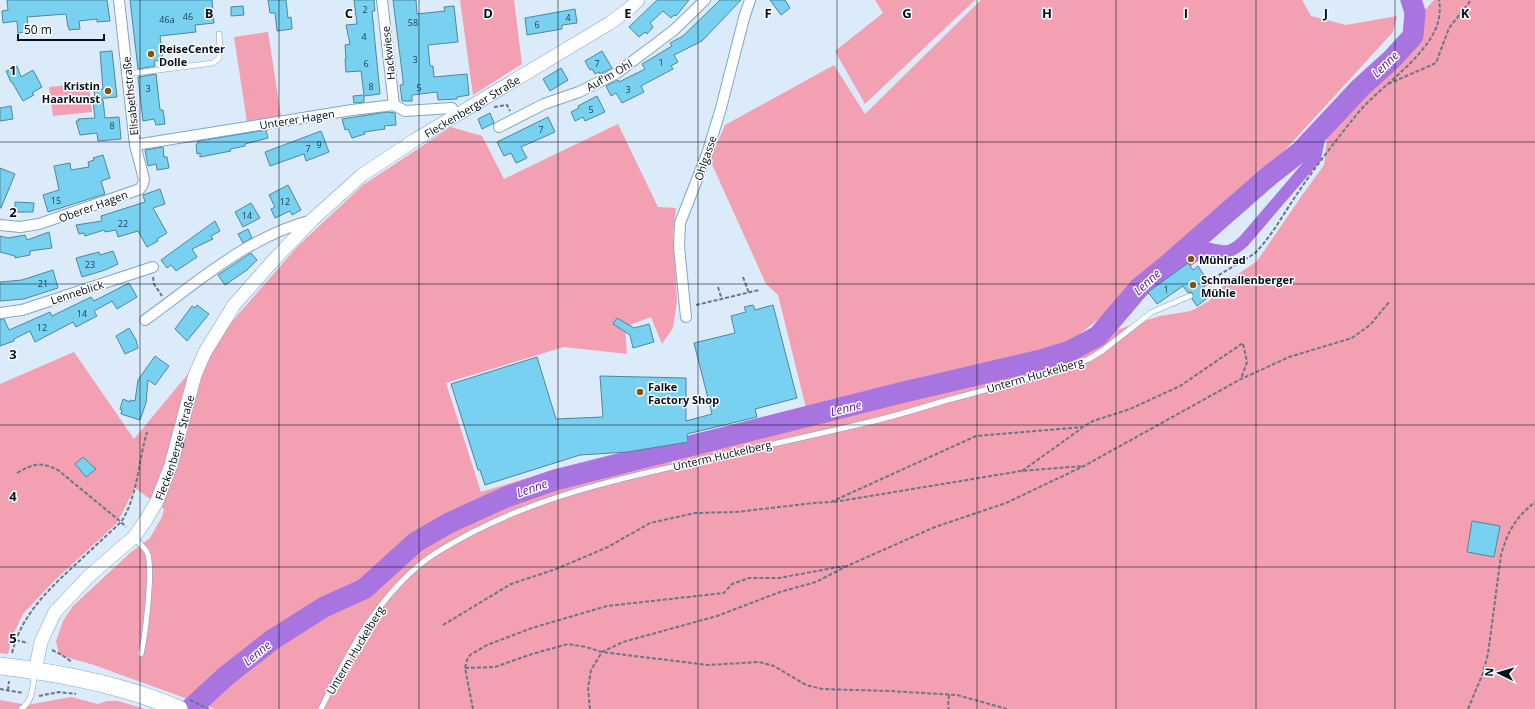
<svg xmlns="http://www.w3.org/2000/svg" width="1535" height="709" viewBox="0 0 1535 709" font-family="'Open Sans',sans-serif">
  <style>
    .green { fill: #f2a0b2 }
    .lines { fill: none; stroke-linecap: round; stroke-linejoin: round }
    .canal { stroke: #a874df; stroke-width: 12 }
    .river { stroke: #a874df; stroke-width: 21 }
    .building { fill: #79d1f2; stroke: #50869b }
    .service-casing { stroke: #7fa6c8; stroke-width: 6 }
    .minor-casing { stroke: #7fa6c8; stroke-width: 12 }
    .tertiary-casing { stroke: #7fa6c8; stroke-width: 14 }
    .primary-casing { stroke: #7fa6c8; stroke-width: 18 }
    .path { stroke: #697784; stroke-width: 2; stroke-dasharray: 4 2; stroke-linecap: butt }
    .service { stroke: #fff; stroke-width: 5 }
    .minor { stroke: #fff; stroke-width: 10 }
    .tertiary { stroke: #fff; stroke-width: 13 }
    .primary { stroke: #fff; stroke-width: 17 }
    .grid { fill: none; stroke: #020e1a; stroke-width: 1; stroke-opacity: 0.55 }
    .poi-dot { fill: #8a5206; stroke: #fff; stroke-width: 1.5 }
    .labels { text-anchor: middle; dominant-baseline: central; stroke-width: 3; stroke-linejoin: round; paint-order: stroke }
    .number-label { font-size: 9px; fill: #203f50 }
    .poi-label { font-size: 11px; font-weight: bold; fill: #020e1a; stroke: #fff; text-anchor: start }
    .street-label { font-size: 11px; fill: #020e1a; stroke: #fff }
    .water-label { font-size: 12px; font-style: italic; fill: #681e9f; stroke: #fff }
    .grid-label { font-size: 13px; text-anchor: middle; font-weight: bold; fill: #020e1a; stroke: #fff; stroke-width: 3; stroke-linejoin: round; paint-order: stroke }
  </style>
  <rect width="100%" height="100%" fill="#dbebfa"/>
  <!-- green -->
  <path class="green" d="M 460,0 L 514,0 L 522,64 L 473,95 Z
    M 875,0 L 975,0 L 865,104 L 835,51 L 883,13 Z
    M 981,0 L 1302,0 L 1311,16 L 1346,25 L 1397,16 L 1393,32 L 1210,232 L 1063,347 L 1160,316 L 1191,311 L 1209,301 L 1227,282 L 1257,261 L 1303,194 L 1324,165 L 1330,113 L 1434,0 L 1535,0 L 1535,709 L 215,709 L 94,665 L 59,655 L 56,641 L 63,621 L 73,606 L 130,553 L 150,538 L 162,517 L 164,509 L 135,488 L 117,523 L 54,581 L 23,614 L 12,637 L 8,654 L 0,653 L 0,384 L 74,352 L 134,439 L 227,327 L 298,246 L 363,185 L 451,127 L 482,136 L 504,179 L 618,124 L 658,207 L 676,208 L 673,233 L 677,301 L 673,328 L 662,344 L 651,317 L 625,327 L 627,354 L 564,347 L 446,383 L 481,492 L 554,470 L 690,442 L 807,412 L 778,295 L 766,284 L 710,160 L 725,125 L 834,65 L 865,114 Z
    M 268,32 L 281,116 L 247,122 L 234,37 Z
    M 89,83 L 92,112 L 53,116 L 49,87 Z
    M 71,697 L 98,704 L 107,701 L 118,701 L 145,709 L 0,709 L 0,700 L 27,705 Z"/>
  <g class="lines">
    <!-- canal -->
    <path class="canal" d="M 1165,267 L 1181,266 L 1205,248 C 1226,252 1229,255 1244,241 L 1315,158 L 1321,130"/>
    <!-- river -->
    <path class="river" d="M 190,709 L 226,676 L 272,640 L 324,607 L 364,589 L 416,542 L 449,523 L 506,497 L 555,480 L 900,393 L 1041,360 L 1070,351 L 1098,336 L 1139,288 L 1165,267 L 1269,176 L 1301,151 L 1360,88 L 1392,59 L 1413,36 L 1415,12 L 1411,0"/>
  </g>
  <!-- building -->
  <path class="building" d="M 7,0 L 107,0 L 110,21 L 97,22 L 97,19 L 79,21 L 80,29 L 69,30 L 69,27 L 68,27 L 66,14 L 27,17 L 29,32 L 18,33 L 17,21 L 3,23 L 2,11 L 8,10 Z
    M 130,0 L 212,0 L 214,23 L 195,25 L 196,32 L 160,36 L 163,60 L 154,61 L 155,66 L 138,69 Z
    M 268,0 L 286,0 L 288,18 L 291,17 L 292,29 L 277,31 L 275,13 L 270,13 Z
    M 354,0 L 374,0 L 375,11 L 372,11 L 380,94 L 364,96 L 364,102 L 354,103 L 353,96 L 364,95 L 361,71 L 346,72 L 345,59 L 346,59 L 345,45 L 350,44 L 346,25 L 357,24 Z
    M 393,0 L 416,0 L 417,14 L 445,11 L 444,7 L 454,6 L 458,42 L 428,45 L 430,66 L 433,66 L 434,77 L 467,74 L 469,95 L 457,97 L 457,99 L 438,100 L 437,92 L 412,95 L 412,101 L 402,101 L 400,85 L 403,85 L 403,80 Z
    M 657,0 L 689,0 L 676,16 L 674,15 L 671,18 L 663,11 L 650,23 L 653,27 L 647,34 L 645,32 L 639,37 L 629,27 Z
    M 720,0 L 741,0 L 702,41 L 674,55 L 678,62 L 671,66 L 673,69 L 641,86 L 644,92 L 622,103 L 616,93 L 611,96 L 606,86 L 618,80 L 619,82 L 645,69 L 642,64 L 672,46 L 670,43 L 683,36 Z
    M 770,0 L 785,0 L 790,8 L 781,15 Z
    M 243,6 L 244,15 L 231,16 L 231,7 Z
    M 575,9 L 577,23 L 562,25 L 562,29 L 527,35 L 525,18 Z
    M 112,51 L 117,97 L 95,99 L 94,90 L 103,89 L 100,52 Z
    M 602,51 L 612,68 L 600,74 L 599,72 L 595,74 L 592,69 L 590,70 L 585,61 Z
    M 17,66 L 21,77 L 33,70 L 42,87 L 32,93 L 34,95 L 23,101 L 12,82 L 11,82 L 6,71 Z
    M 561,68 L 568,80 L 550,91 L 543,79 Z
    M 156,74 L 160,110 L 163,110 L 165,124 L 156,125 L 154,119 L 143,121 L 138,77 Z
    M 597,96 L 605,112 L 585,121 L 583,117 L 575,121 L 571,112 L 579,108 L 578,106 Z
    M 103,100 L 105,118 L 119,117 L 121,139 L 98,141 L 97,133 L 80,135 L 76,121 L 79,121 L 78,119 L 95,118 L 93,101 Z
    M 11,106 L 13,119 L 0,121 L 0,108 Z
    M 387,112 L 395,113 L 396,125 L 384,126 L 385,129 L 364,132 L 365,134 L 352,138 L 348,129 L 345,130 L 342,119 Z
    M 490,113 L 494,123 L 482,129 L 478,119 Z
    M 548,117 L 555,132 L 521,147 L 527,158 L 516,163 L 511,153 L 504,156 L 497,142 Z
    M 266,130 L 268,138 L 245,144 L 245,146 L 230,149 L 231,151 L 200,157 L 200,153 L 197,154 L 196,145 L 198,143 L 198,141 Z
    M 321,131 L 329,152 L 306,161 L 304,154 L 270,166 L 265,152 Z
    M 163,147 L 164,157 L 167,157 L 169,168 L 157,170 L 156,164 L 148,166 L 145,150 Z
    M 103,155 L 110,178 L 101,181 L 105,194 L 48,212 L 43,195 L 59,190 L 54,166 L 70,163 L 71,170 L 89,167 L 88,162 L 94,160 L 93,158 Z
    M 0,168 L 15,174 L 1,208 L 0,208 Z
    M 288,185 L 301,210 L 292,215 L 290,211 L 275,218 L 271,209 L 275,207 L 269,195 Z
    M 160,189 L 165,204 L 153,208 L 167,233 L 157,239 L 158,241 L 147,247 L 138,231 L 118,237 L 116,230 L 105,232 L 104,230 L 85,236 L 84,233 L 79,234 L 76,225 L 102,221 L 101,216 L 145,202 L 143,195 Z
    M 15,202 L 34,203 L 33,212 L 15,212 Z
    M 251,203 L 260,218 L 243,227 L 235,212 Z
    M 215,221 L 220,231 L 211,236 L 213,239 L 192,249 L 197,257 L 176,271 L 171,265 L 167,268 L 161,260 Z
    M 248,229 L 252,238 L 243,243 L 238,234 Z
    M 49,232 L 52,248 L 30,251 L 30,255 L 15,258 L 15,256 L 0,252 L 0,236 L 8,238 L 25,235 L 27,240 Z
    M 113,251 L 118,264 L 105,270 L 82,277 L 76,258 L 99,252 L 100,255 Z
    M 251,253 L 257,260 L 247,270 L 225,285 L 218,275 Z
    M 1188,263 L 1193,270 L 1198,266 L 1207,280 L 1202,284 L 1210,296 L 1197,306 L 1192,299 L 1193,294 L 1191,292 L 1188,293 L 1183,286 L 1157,304 L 1148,292 Z
    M 53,270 L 58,288 L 24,299 L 0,301 L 0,282 L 22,280 Z
    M 129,283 L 137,297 L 117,309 L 112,301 L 94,311 L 97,316 L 76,327 L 73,322 L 35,342 L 30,331 L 14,339 L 14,341 L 0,346 L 0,319 L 4,319 L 9,330 L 50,312 L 52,316 L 91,297 L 94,301 Z
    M 197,305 L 209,314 L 187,341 L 175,329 L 192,306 L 195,308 Z
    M 753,305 L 755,310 L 773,305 L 797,398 L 755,409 L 757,417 L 687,434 L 688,442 L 627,452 L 580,455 L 485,485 L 480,470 L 478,470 L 451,384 L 537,357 L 556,419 L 603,417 L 600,376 L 686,378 L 686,421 L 712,414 L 694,343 L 735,333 L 731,316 L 746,312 L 744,307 Z
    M 617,318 L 634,328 L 649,324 L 654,342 L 633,348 L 630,335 L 613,324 Z
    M 129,328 L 136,340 L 138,348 L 125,354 L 116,336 Z
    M 155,356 L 169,366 L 155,385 L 148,380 L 146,403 L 140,420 L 121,414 L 122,410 L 120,409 L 123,399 L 130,402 L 130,400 L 135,401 L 138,380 Z
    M 83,457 L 96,469 L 86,477 L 75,464 Z
    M 1472,521 L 1500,526 L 1494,557 L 1467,552 Z"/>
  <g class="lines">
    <!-- service casing -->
    <g class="service-casing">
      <path id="service" d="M 127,74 L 213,63 L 219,58 L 220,47 L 219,34
        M 134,538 C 138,542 144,547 147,552 C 154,566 145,637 141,654
        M 21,709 C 33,701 33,687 34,674
        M 321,709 C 347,654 378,596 427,559 C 441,549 456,541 471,533 C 532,501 597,484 663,469 C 731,453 798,439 865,423 C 892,417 918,409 944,401 C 986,390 1028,378 1069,367 L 1089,359 L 1102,351 L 1152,312 L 1190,296"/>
    </g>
    <!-- minor casing -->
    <g class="minor-casing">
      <path id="minor" d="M 382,0 L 394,105
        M 499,127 L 544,104 L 579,92 L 617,73 L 674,30 L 705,0
        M 135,145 L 352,110 L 394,105 L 405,111 L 452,108 L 456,115
        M 0,225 L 20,227 L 39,224 L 140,189 L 143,184 L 144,179 L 135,145 L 119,0
        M 0,313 L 22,310 L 153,267
        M 686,317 L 679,247 L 680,223 L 707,154 L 721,108 L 744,18 L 750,0
        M 145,320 C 198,282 247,237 312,220"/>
    </g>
    <!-- tertiary casing -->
    <g class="tertiary-casing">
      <g id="tertiary">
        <path id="s1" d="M 35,671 L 41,642 L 55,612 L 89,576 L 134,537 L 146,520 L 157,501 L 171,465 L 195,375 L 205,352 L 234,305 L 272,262 L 312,220 L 362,175 L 415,140 L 610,23 L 630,8 L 638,0"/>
      </g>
    </g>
    <!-- primary casing -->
    <g class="primary-casing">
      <path id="primary" d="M 0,666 C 61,673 123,685 179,709"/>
    </g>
    <!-- path -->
    <path class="path" d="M 1388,84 L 1436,63 L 1449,28 L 1471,0
      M 494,107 L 507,105 L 510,111
      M 153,277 L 154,284 L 162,296
      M 743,277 L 749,293
      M 1204,286 C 1215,277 1227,270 1239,263 C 1245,259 1252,256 1257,251 C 1273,234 1284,213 1297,194 C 1315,167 1337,139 1357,114 C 1378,89 1407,71 1426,45 C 1436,32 1442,17 1439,0
      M 718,287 L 722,300
      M 696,305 L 759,290
      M 1022,471 L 1082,428
      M 17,473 C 33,464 40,461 58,470 L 121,522 L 126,527
      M 834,502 L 1021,471 L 1083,466
      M 443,625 L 511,584 L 556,569 L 608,547 L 650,523 L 695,513 L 736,512 L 814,503 L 831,502 L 976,436 L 1083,427 L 1093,421 L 1130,409 L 1180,386 L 1243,343 L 1247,362 L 1241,379
      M 16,640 L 28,643
      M 52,650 L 62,655 L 72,662
      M 12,653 C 21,615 49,589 76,564 C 91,550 106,536 121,522 C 138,496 138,462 147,432
      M 465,668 L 495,667 L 532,654 L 568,644 L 586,647 L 602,652 L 708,665 L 759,662 L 774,666 L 806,685 L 822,689 L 890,691 L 957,695 L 1007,709
      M 0,689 L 23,693
      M 8,690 L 9,681
      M 949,695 L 948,705 L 949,709
      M 39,696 L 59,692 L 76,694
      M 190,700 L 209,709
      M 473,709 L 465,668 L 467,660 L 470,655 L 487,645 L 532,628 L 607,606 L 724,593 L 732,584 L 749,578 L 779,578 L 844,566
      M 590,709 L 588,688 L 591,670 L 602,652 L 623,642 L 717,616 L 780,592 L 816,582 L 847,566 L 935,527 L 1006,503 L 1084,466 L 1241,379 L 1289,357 L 1352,338 L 1370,325 L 1389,302
      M 1468,709 L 1483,673 L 1488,654 L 1501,555 C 1508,531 1515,518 1535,502"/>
    <!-- service -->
    <use href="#service" class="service"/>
    <!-- minor -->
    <use href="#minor" class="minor"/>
    <!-- tertiary -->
    <use href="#tertiary" class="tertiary"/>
    <!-- primary -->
    <use href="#primary" class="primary"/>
  </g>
  <!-- grid -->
  <path class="grid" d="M 140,0 L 140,709M 279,0 L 279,709M 419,0 L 419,709M 558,0 L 558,709M 698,0 L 698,709M 837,0 L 837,709M 977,0 L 977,709M 1116,0 L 1116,709M 1256,0 L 1256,709M 1395,0 L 1395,709M 0,142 L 1535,142M 0,284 L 1535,284M 0,425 L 1535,425M 0,567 L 1535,567"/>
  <!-- markers -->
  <g class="poi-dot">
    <circle cx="151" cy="54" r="4"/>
    <circle cx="108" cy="91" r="4"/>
    <circle cx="1191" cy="259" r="4"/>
    <circle cx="1193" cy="285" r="4"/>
    <circle cx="640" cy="392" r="4"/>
  </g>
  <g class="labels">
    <!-- number labels -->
    <g class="number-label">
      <text x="365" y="9">2</text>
      <text x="188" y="16">46</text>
      <text x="568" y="17">4</text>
      <text x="167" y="19">46a</text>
      <text x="413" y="22">58</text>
      <text x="537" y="24">6</text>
      <text x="364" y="36">4</text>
      <text x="415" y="59">3</text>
      <text x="661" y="62">1</text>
      <text x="366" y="63">6</text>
      <text x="597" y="63">7</text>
      <text x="371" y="86">8</text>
      <text x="419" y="87">5</text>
      <text x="148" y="88">3</text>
      <text x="628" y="89">3</text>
      <text x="591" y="109">5</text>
      <text x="112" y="125">8</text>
      <text x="541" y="129">7</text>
      <text x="319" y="144">9</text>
      <text x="308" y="148">7</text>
      <text x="56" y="200">15</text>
      <text x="285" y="201">12</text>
      <text x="247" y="215">14</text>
      <text x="123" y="223">22</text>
      <text x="90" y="264">23</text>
      <text x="43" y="283">21</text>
      <text x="1166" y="289">1</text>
      <text x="82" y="313">14</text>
      <text x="42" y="327">12</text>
    </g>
    <!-- poi labels -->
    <g class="poi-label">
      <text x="159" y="48">ReiseCenter<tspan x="159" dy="13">Dolle</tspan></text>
      <text x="100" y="85" text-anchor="end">Kristin<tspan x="100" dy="13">Haarkunst</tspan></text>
      <text x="1199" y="259">Mühlrad</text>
      <text x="1201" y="279">Schmallenberger<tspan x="1201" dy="13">Mühle</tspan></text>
      <text x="648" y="386">Falke<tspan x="648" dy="13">Factory Shop</tspan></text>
    </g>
    <!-- street labels -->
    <g class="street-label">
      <text transform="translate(388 53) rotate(-96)">Hackwiese</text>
      <text transform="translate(609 75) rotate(-30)">Auf'm Ohl</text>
      <text transform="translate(130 96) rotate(-96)">Elisabethstraße</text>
      <text stroke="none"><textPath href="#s1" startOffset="739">Fleckenberger Straße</textPath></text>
      <text transform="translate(297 119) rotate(-9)">Unterer Hagen</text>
      <text transform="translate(705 158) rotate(-71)">Ohlgasse</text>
      <text transform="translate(93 206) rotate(-20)">Oberer Hagen</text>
      <text transform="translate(77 292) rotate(-18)">Lenneblick</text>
      <text transform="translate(1035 375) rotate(-16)">Unterm Huckelberg</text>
      <text stroke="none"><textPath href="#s1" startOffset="271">Fleckenberger Straße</textPath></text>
      <text transform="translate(722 455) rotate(-13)">Unterm Huckelberg</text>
      <text transform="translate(355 650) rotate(-59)">Unterm Huckelberg</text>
    </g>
    <!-- water labels -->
    <g class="water-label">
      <text transform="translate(1385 64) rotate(-44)">Lenne</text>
      <text transform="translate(1147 282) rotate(-43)">Lenne</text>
      <text transform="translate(846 408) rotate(-14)">Lenne</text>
      <text transform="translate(532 488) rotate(-19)">Lenne</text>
      <text transform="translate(257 653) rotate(-40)">Lenne</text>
    </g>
  </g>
  <g class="grid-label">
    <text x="209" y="18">B</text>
    <text x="349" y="18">C</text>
    <text x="488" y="18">D</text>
    <text x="628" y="18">E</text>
    <text x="768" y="18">F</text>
    <text x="907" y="18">G</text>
    <text x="1047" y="18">H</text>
    <text x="1186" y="18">I</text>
    <text x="1326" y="18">J</text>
    <text x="1465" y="18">K</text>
    <text x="13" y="75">1</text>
    <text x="13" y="217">2</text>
    <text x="13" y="359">3</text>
    <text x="13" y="501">4</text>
    <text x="13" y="643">5</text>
  </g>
  <!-- north arrow -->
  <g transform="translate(1499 673) rotate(275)" stroke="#ffffff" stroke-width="3" paint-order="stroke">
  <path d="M0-3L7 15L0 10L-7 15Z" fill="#020e1a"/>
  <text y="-6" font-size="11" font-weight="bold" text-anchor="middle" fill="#020e1a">N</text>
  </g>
  <!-- scale -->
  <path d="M18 34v6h86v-6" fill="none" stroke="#020e1a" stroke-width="2"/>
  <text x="24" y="34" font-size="12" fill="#020e1a" stroke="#ffffff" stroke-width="3" paint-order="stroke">50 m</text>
</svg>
